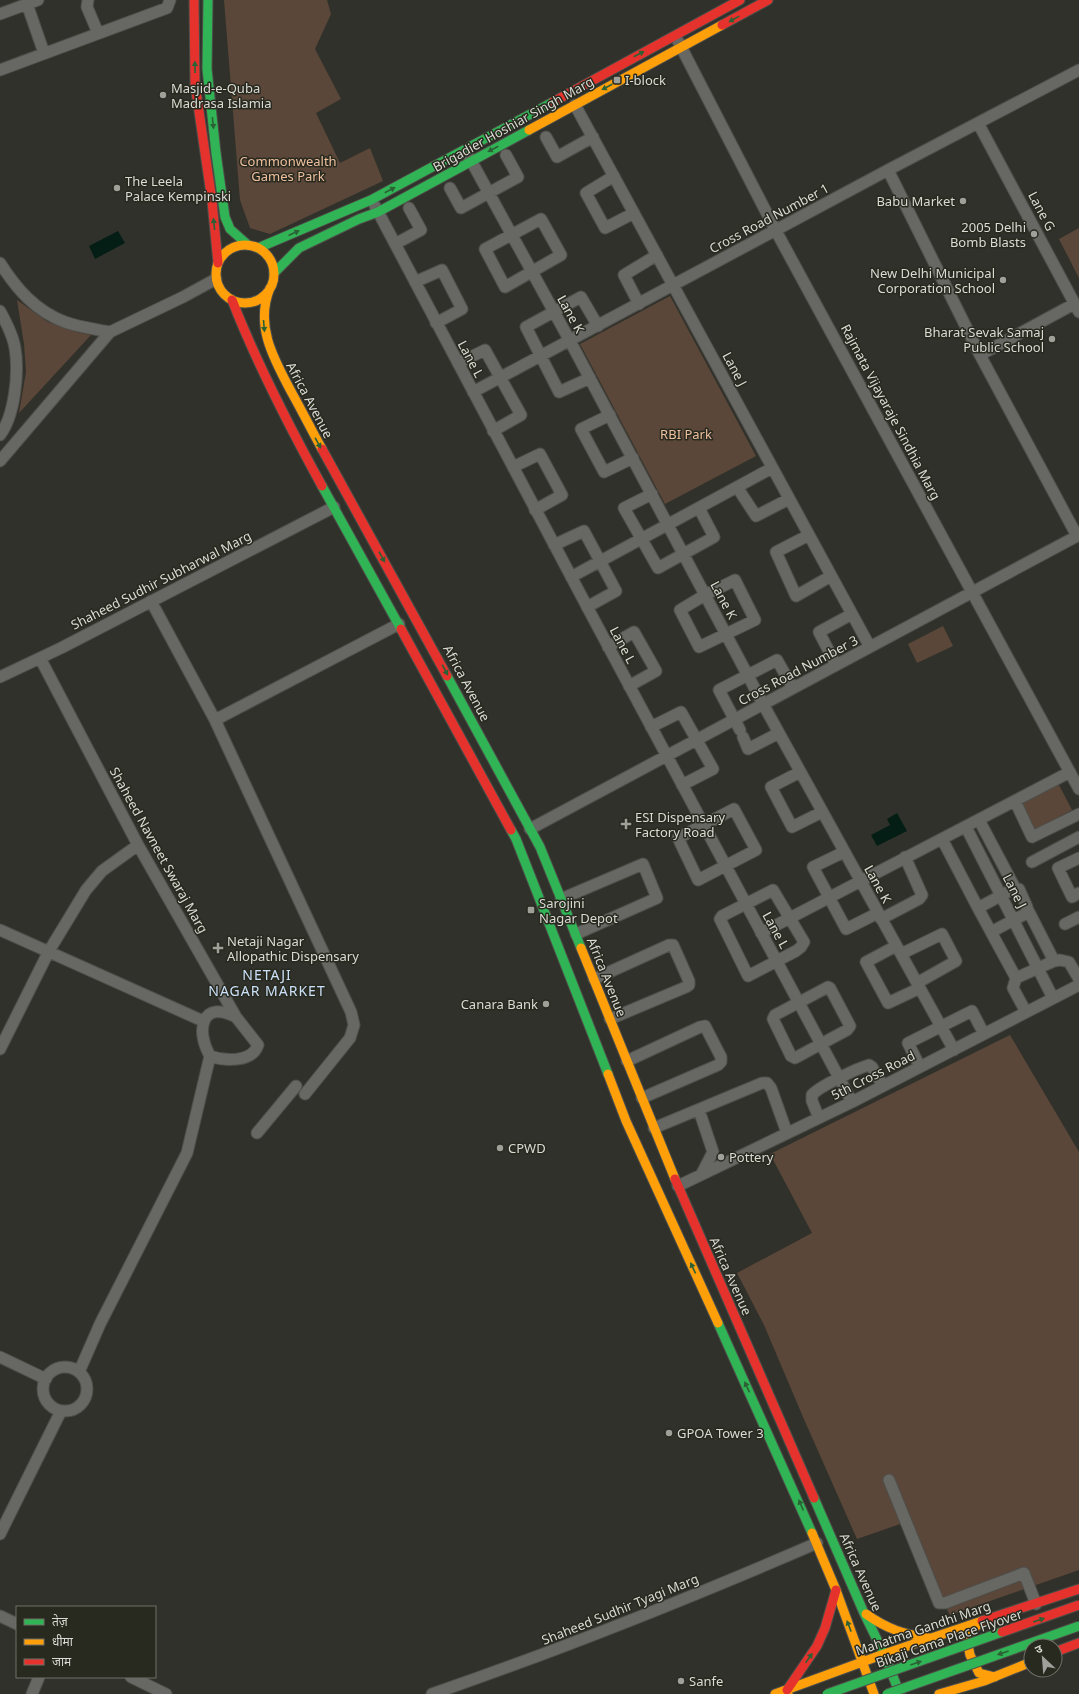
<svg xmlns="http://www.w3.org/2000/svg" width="1079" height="1694" viewBox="0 0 1079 1694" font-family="'Noto Sans','Noto Sans Devanagari',sans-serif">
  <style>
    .green { fill: #5a4739 }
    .water { fill: #051e15 }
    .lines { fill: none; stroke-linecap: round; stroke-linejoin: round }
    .street-casing { stroke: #4e4f4a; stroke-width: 13 }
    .fast-casing { stroke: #4e4f4a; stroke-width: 11 }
    .slow-casing { stroke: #4e4f4a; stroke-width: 11 }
    .jam-casing { stroke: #4e4f4a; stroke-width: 11 }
    .street { stroke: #676763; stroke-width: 11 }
    .fast { stroke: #30b455; stroke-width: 9 }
    .slow { stroke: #ff9f0a; stroke-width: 9 }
    .jam { stroke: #e5322d; stroke-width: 9 }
    .fast-bridge-casing { stroke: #4e4f4a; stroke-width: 11; stroke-linecap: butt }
    .jam-bridge-casing { stroke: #4e4f4a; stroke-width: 11; stroke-linecap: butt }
    .fast-bridge { stroke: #30b455; stroke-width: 9 }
    .jam-bridge { stroke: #e5322d; stroke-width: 9 }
    .oneway { fill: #2b6135 }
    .poi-dot { fill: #9ea099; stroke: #28291f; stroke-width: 1.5 }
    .labels { text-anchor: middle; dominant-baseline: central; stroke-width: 3; stroke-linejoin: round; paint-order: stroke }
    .poi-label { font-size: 13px; fill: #dadbd4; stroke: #28291f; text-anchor: start }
    .street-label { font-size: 13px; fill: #dadbd4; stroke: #28291f }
    .park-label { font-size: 13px; fill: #efc09e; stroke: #28291f }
    .neighbourhood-label { font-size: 14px; letter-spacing: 1px; fill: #cbe1f9; stroke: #28291f }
  </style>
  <rect width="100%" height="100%" fill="#30312b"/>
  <!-- green -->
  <path class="green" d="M 224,0 L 327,0 L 331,14 L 315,49 L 341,99 L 316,113 L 340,163 L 370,148 L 383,181 L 270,234 L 250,228 L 240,200 Z
    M 1079,228 L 1079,278 L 1059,239 Z
    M 670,296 L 756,456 L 665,504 L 580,344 Z
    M 17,300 L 48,322 L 77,332 L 91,335 L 19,413 L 26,372 L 24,344 Z
    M 943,626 L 953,646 L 917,663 L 908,644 Z
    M 1058,783 L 1072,810 L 1034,830 L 1020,803 Z
    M 1010,1035 L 1079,1152 L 1079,1570 L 950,1615 L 903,1523 L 857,1539 L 803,1417 L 764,1325 L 737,1273 L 812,1233 L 770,1154 Z"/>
  <!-- water -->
  <path class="water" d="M 118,231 L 125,243 L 95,259 L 89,246 Z
    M 897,813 L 907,831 L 877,846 L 871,835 L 890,825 L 887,819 Z"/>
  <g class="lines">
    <!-- street casing -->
    <g class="street-casing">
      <path id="street" d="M 88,0 L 87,7 L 98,33
        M 27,4 L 44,53
        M 0,14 L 38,0
        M 678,41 L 776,231 L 1079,789
        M 0,70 L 167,8 L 170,0
        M 575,105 L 870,647
        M 978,123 L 1079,312
        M 546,137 L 557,157 L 593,137
        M 468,155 L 570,341 L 763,704 L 954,1050
        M 888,170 L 980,355
        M 614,176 L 586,193 L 605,228 L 634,213
        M 450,188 L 461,208 L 518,177 L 506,155
        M 375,206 L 592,616 L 852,1102
        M 541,219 L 561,255 L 505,287 L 485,249 Z
        M 395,244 L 421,230 L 409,208
        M 0,263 C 16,288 35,311 65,322 C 79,327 95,329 110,332
        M 415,282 L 442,270 L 462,309 L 436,323
        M 639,304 L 624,275 L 657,255
        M 1074,304 L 980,355 L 1077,536
        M 0,311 C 6,322 13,335 15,348 C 19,372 15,415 0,435
        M 458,363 L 485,350 L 521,415 L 493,431
        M 590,378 L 559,392 L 526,327 L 581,297 L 598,326
        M 473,392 L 888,170 L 1079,70
        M 610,415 L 581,429 L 604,472 L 633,458
        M 0,461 L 110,332 L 183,297 L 216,279
        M 513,467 L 540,454 L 562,495 L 535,510
        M 737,487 L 756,516 L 789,499
        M 652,494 L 624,508 L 658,568 L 714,537 L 699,508
        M 809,535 L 776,552 L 796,596 L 831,576
        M 554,545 L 584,531 L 616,591 L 587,607
        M 571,577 L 772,468
        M 735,580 L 755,620 L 699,647 L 680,610 L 705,595 Z
        M 151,601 L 215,720 L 351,1012 L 354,1025 L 350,1038 L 305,1094
        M 608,647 L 634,632 L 656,671 L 629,686
        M 40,658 L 138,845 L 236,1017 L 258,1045 C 252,1063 224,1061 210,1056
        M 836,665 L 819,632 L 852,614
        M 0,677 L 61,648 L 334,507
        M 215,720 L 399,624
        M 651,727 L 681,712 L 713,769 L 682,785
        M 740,730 L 719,690 L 777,660 L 793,688
        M 743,737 L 748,749 L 779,733
        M 800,772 L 771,787 L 792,827 L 822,812
        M 1015,801 L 1032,837 L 1079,814
        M 734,809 L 756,850 L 698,880 L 678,838 Z
        M 979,820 L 1015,888
        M 966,827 L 1053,998
        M 530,829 L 1079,535
        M 942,839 L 978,908 L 1015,888 L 1019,889 L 1027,907 L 1027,913 L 991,932 L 1016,978
        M 844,852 L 813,867 L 846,929 L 878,913
        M 1079,858 L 1058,868 L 1072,897 L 1079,893
        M 1032,862 L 1079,837
        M 773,890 L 804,942 L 801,947 L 796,951 L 748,976 L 720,919 L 722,916 Z
        M 561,899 L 643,864 L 657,898 L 576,934
        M 978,908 L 991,932
        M 1028,910 L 1054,961
        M 881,919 L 919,899 L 922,895 L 905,857
        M 1065,924 L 1079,917
        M 0,930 L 203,1021
        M 761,933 L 1070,772
        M 896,946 L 866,962 L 888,1003 L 920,988
        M 901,954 L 942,934 L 956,961 L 917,983
        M 594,979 L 669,945 L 673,945 L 689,981 L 689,985 L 686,987 L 610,1019
        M 828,987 L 830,988 L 850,1026 L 847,1030 L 795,1058 L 791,1056 L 773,1019 L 775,1015 Z
        M 1026,1012 L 1013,988 L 1016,978 L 1054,961 L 1060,960 L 1069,962 L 1079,979
        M 0,1049 L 49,951 L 86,890 L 102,871 L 138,845
        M 627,1061 L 700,1027 L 705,1026 L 721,1057 L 721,1062 L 718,1065 L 642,1098
        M 920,1067 L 908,1043 L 972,1011 L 984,1034
        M 699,1110 L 713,1152 L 701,1175
        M 819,1118 L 812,1101 L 812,1095 C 818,1087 858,1068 869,1065 L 872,1067 L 883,1086
        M 654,1128 L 762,1083 L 767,1083 L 771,1088 L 787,1133
        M 257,1133 L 296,1086
        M 678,1186 L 852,1102 L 1079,985
        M 0,1357 L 46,1379
        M43 1389a22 22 0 1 1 44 0a22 22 0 1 1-44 0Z
        M 79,1372 L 100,1324 L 187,1153 L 210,1056 C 195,1030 202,999 236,1017
        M 889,1480 L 939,1603 L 945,1603 L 1024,1573 L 1036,1604
        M 0,1534 L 61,1411
        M 0,1616 L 17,1624
        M 131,1677 L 166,1694
        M 32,1694 L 39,1677
        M 432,1694 C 562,1649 690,1598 817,1543"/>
    </g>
    <!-- fast casing -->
    <g class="fast-casing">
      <path id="fast" d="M 208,0 L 207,69 L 216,153 L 225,217 L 230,229 L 248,245
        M 258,248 L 371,200 L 553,102
        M 274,273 L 299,248 L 359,219 L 378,212 L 529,130
        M 322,486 L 401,629
        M 447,676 L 540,847 L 581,948
        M 511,830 L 516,839 L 608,1074
        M 718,1323 L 812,1533
        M 814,1498 L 864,1613 L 884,1654 L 900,1694"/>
    </g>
    <!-- slow casing -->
    <g class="slow-casing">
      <path id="slow" d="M 529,130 L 722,25
        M216 274a29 29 0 1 1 58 0a29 29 0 1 1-58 0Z
        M 270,288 C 254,327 275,361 293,395 C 303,413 312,431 322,449
        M 581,948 L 675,1179
        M 608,1074 L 626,1121 L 718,1323
        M 812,1533 L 836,1590 L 874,1694
        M 866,1614 C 887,1629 903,1634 929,1638
        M 981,1622 L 966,1635 L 970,1655 L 979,1673 L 995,1677
        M 787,1690 L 788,1694
        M 775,1694 L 884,1654 L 982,1621
        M 939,1694 L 984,1681 L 1031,1662"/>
    </g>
    <!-- jam casing -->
    <g class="jam-casing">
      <path id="jam" d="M 194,0 L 195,84 L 212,201 L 218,263
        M 722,25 L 768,0
        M 553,102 L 740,0
        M 232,300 C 257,364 289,426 322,486
        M 322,449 L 447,676
        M 401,629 L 511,830
        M 675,1179 L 814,1498
        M 982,1621 L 1079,1589
        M 1055,1652 L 1079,1643
        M 787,1690 L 817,1646 L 825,1628 L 836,1590"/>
    </g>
    <!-- street -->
    <use href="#street" class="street"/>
    <!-- fast -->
    <use href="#fast" class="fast"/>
    <!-- slow -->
    <use href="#slow" class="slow"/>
    <!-- jam -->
    <use href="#jam" class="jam"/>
    <!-- fast-bridge casing -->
    <g class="fast-bridge-casing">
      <path id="fast-bridge" d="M 827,1694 L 1002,1632
        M 887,1694 L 1079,1626"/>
    </g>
    <!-- jam-bridge casing -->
    <g class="jam-bridge-casing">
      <path id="jam-bridge" d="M 1002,1632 L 1079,1605"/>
    </g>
    <!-- fast-bridge -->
    <use href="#fast-bridge" class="fast-bridge"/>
    <!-- jam-bridge -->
    <use href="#jam-bridge" class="jam-bridge"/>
  </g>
  <!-- one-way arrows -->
  <defs><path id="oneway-solid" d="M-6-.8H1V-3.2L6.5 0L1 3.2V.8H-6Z"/></defs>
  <g class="oneway">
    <use href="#oneway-solid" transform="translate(734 19) rotate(151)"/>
    <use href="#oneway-solid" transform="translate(639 54) rotate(-28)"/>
    <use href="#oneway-solid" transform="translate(195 67) rotate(-91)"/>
    <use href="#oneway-solid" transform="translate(607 87) rotate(152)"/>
    <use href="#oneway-solid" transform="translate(213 123) rotate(84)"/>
    <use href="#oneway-solid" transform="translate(493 149) rotate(152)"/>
    <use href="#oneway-solid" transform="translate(390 190) rotate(-28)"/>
    <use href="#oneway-solid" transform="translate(214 224) rotate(-96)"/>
    <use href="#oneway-solid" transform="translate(294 233) rotate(-24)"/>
    <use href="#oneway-solid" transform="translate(264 326) rotate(85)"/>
    <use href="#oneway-solid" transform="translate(318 443) rotate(61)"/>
    <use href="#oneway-solid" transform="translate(382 557) rotate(61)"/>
    <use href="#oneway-solid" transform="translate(445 670) rotate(62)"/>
    <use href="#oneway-solid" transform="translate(693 1268) rotate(-115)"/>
    <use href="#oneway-solid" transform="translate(747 1387) rotate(-115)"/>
    <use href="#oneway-solid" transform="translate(801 1505) rotate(-113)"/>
    <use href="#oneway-solid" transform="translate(1039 1620) rotate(-19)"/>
    <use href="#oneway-solid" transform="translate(849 1626) rotate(-111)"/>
    <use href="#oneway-solid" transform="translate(1003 1653) rotate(161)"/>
    <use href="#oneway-solid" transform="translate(809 1658) rotate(-55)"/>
    <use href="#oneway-solid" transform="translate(916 1663) rotate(-19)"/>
  </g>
  <!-- markers -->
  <g class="poi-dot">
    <rect x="613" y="76" width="8" height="8" rx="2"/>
    <circle cx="163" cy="95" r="4"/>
    <circle cx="117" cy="188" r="4"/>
    <circle cx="963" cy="201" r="4"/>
    <circle cx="1034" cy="234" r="4"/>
    <circle cx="1003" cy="280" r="4"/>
    <circle cx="1052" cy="339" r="4"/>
    <path d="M624 818h4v4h4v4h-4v4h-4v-4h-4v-4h4z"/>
    <rect x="527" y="906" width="8" height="8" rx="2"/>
    <path d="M216 942h4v4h4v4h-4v4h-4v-4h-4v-4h4z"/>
    <circle cx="546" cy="1004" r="4"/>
    <circle cx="500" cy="1148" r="4"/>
    <circle cx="721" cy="1157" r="4"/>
    <circle cx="669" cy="1433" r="4"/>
    <circle cx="681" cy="1681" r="4"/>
  </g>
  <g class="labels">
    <!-- poi labels -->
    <g class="poi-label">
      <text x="625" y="80">I-block</text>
      <text x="171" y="88">Masjid-e-Quba<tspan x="171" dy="15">Madrasa Islamia</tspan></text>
      <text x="125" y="181">The Leela<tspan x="125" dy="15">Palace Kempinski</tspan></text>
      <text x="955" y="201" text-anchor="end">Babu Market</text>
      <text x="1026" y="227" text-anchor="end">2005 Delhi<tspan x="1026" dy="15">Bomb Blasts</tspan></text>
      <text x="995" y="273" text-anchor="end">New Delhi Municipal<tspan x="995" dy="15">Corporation School</tspan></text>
      <text x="1044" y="332" text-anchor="end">Bharat Sevak Samaj<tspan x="1044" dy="15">Public School</tspan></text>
      <text x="635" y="817">ESI Dispensary<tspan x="635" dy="15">Factory Road</tspan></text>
      <text x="539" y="903">Sarojini<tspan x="539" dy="15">Nagar Depot</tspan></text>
      <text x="227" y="941">Netaji Nagar<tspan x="227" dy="15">Allopathic Dispensary</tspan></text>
      <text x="538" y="1004" text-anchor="end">Canara Bank</text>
      <text x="508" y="1148">CPWD</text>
      <text x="729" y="1157">Pottery</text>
      <text x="677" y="1433">GPOA Tower 3</text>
      <text x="689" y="1681">Sanfe</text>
    </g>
    <!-- street labels -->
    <g class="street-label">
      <text transform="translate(513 124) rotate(-29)">Brigadier Hoshiar Singh Marg</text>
      <text transform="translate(1042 211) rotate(62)">Lane G</text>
      <text transform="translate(769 218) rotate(-28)">Cross Road Number 1</text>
      <text transform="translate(571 314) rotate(61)">Lane K</text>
      <text transform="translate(471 359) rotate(62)">Lane L</text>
      <text transform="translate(735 369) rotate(62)">Lane J</text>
      <text transform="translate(310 400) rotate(62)">Africa Avenue</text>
      <text transform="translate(891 412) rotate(62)">Rajmata Vijayaraje Sindhia Marg</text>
      <text transform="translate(161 580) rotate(-27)">Shaheed Sudhir Subharwal Marg</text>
      <text transform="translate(724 600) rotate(62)">Lane K</text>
      <text transform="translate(623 645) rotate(62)">Lane L</text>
      <text transform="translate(798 670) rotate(-28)">Cross Road Number 3</text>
      <text transform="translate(467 683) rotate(62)">Africa Avenue</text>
      <text transform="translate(159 850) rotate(61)">Shaheed Navneet Swaraj Marg</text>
      <text transform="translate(878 884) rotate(61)">Lane K</text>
      <text transform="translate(1015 891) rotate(63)">Lane J</text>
      <text transform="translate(776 930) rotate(61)">Lane L</text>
      <text transform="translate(607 977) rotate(68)">Africa Avenue</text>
      <text transform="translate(873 1075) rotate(-27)">5th Cross Road</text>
      <text transform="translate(731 1276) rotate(66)">Africa Avenue</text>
      <text transform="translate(861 1572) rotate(66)">Africa Avenue</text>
      <text transform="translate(620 1609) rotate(-22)">Shaheed Sudhir Tyagi Marg</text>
      <text transform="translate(923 1628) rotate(-19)">Mahatma Gandhi Marg</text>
      <text transform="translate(949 1638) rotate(-19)">Bikaji Cama Place Flyover</text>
    </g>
    <!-- park labels -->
    <g class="park-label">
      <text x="288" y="161">Commonwealth<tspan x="288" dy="15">Games Park</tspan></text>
      <text x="686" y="434">RBI Park</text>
    </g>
    <!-- neighbourhood labels -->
    <g class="neighbourhood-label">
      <text x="267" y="974">NETAJI<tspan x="267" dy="16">NAGAR MARKET</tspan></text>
    </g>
  </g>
  <!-- legend -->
  <rect x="16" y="1606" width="140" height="72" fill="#28291f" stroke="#6f7067"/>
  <rect x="24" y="1619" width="20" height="6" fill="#30b455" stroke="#6f7067"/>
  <text x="52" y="1626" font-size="12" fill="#dadbd4">तेज़</text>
  <rect x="24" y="1639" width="20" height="6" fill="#ff9f0a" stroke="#6f7067"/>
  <text x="52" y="1646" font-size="12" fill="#dadbd4">धीमा</text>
  <rect x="24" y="1659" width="20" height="6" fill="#e5322d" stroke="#6f7067"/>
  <text x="52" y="1666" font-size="12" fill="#dadbd4">जाम</text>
  <!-- north arrow -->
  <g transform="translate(1043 1658) rotate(334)"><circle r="19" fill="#28291f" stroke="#6f7067"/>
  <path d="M0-3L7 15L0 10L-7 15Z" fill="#9ea099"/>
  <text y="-6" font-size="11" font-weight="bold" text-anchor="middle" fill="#dadbd4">उ</text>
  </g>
</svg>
